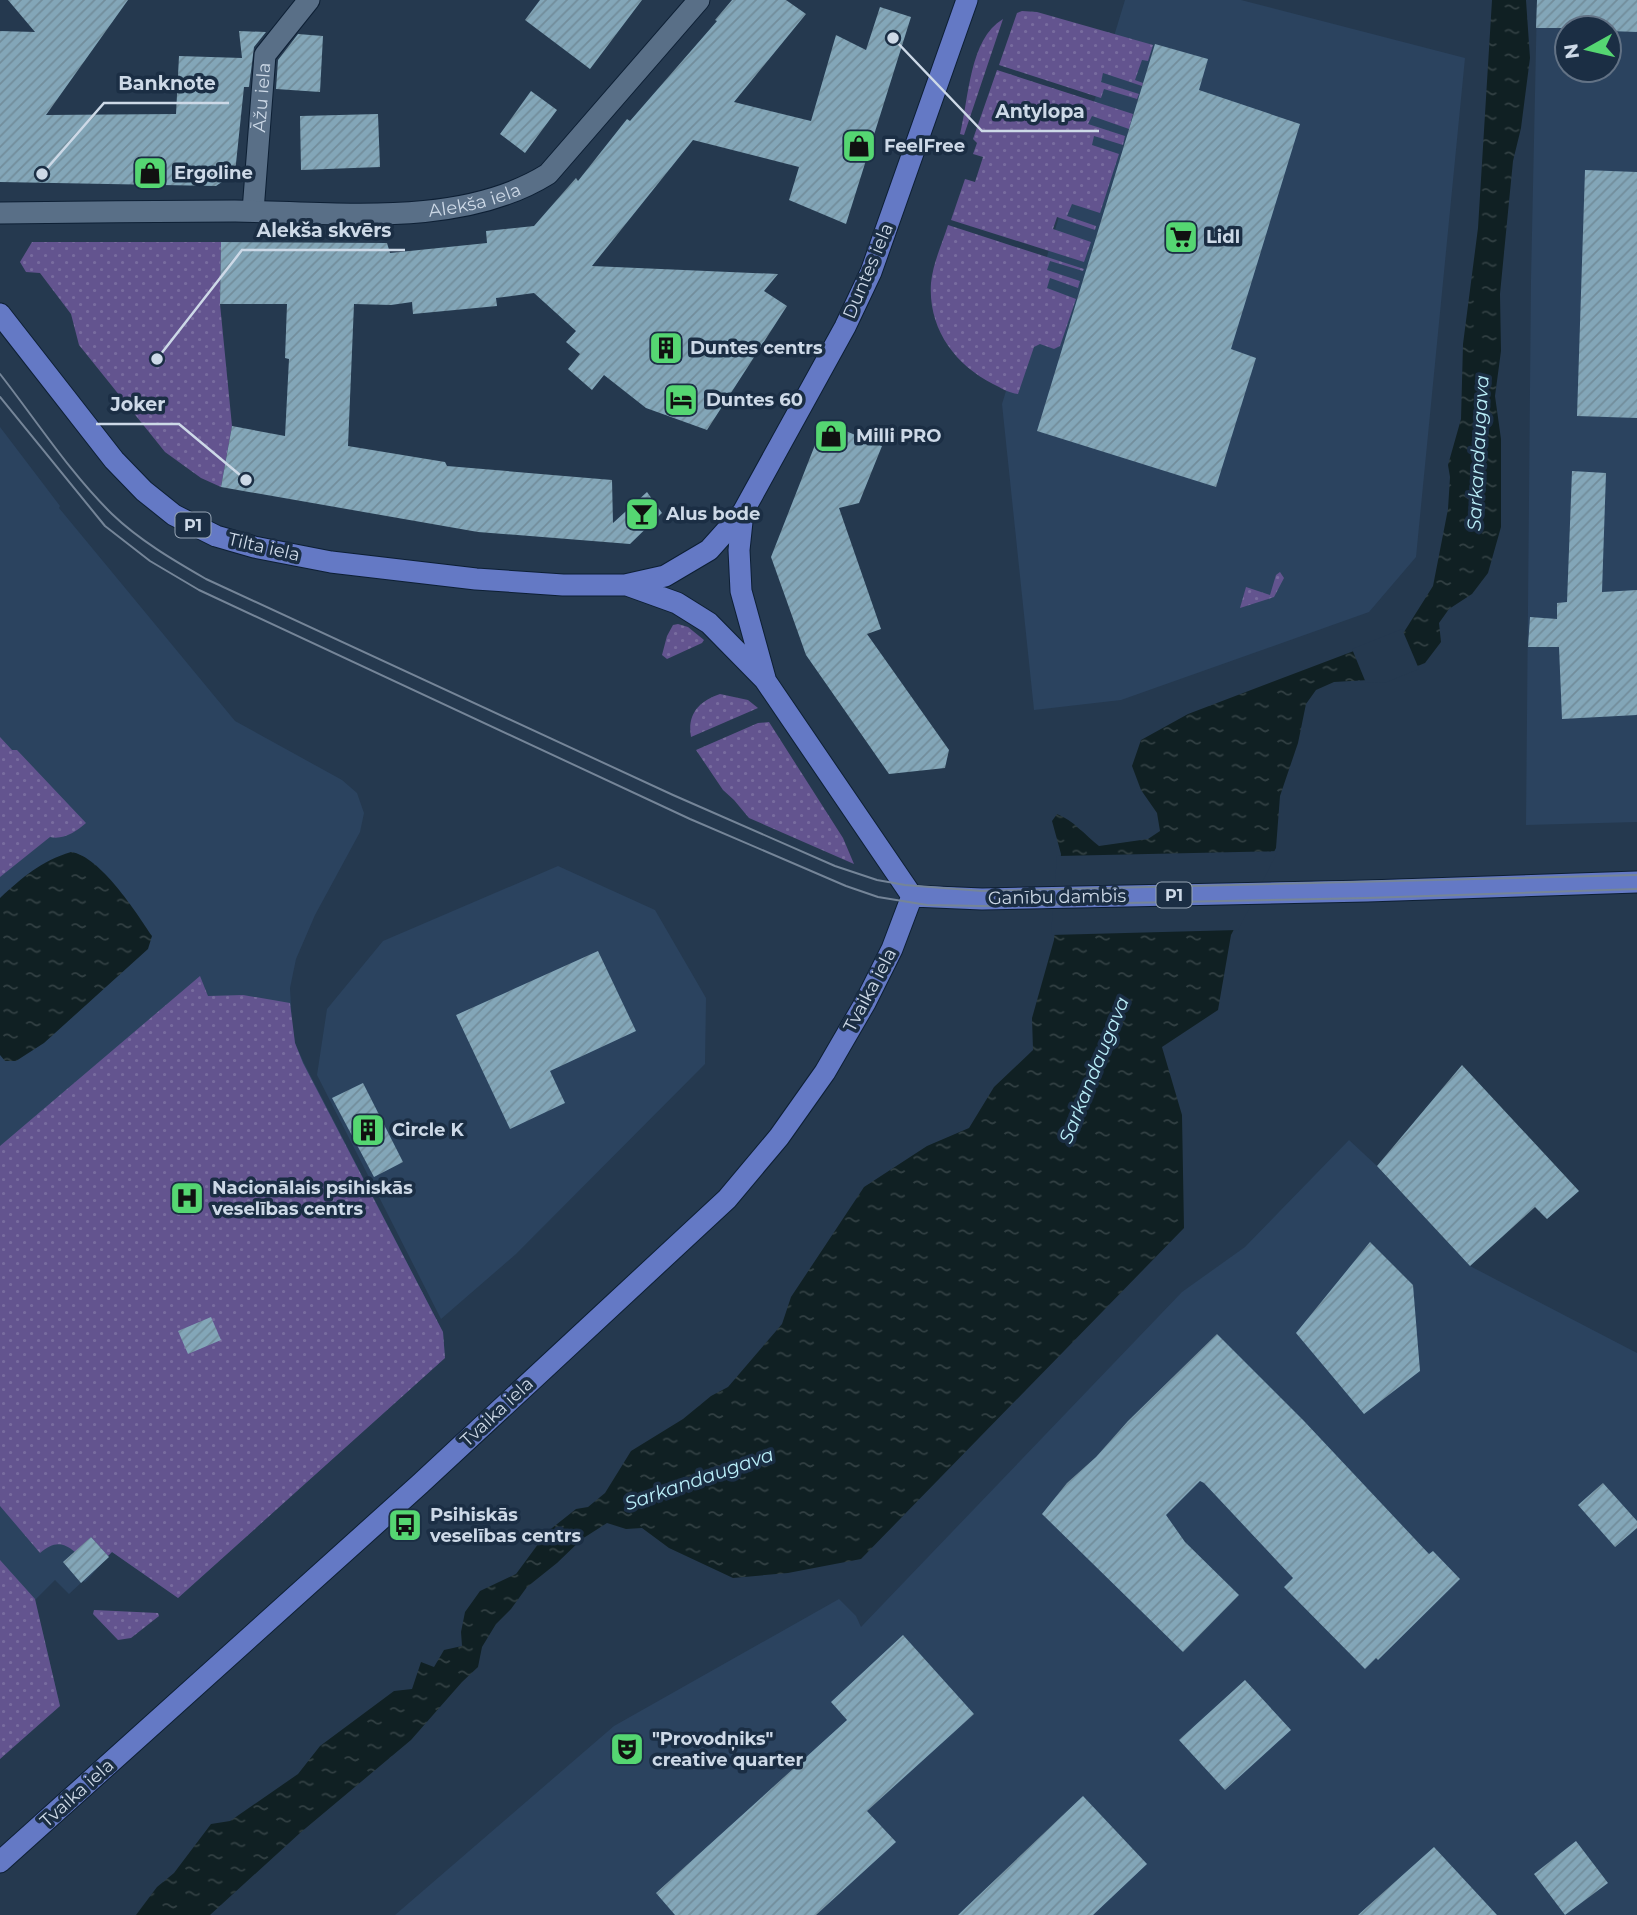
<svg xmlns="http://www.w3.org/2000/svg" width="1637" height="1915" viewBox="0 0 1637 1915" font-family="Montserrat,sans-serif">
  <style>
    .built { fill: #2b435f; fill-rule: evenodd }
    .green { fill: url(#green-dots) }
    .water { fill: url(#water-ripples) }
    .pier { fill: #25394f }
    .building { fill: url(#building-hatch) }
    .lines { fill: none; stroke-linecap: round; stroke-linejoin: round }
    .street-casing { stroke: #0d1f34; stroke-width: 23 }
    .primary-casing { stroke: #0d1f34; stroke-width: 23 }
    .street { stroke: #596f87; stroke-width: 21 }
    .primary { stroke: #6479c5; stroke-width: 21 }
    .tram { stroke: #758598; stroke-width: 2 }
    .labels { text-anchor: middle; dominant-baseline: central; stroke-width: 7; stroke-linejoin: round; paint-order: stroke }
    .shield { fill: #1b2e44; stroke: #98a6b6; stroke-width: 2 }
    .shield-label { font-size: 16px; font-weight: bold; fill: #cdd9e7 }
    .street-label { font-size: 18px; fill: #cdd9e7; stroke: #1b2e44 }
    .poi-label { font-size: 18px; font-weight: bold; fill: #cdd9e7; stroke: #1b2e44; text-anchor: start }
    .water-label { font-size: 19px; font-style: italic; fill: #b9eef8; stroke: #1b2e44 }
    .leader { fill: none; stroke: #cdd9e7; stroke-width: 2.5 }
    .callout-dot { fill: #cdd9e7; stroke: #1b2e44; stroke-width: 2.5 }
    .callout-label { font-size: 19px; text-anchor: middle; font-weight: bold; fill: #cdd9e7; stroke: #1b2e44; stroke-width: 7; stroke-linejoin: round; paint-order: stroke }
  </style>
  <defs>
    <pattern id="green-dots" width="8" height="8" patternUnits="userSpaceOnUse" patternTransform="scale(1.75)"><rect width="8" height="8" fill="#63548f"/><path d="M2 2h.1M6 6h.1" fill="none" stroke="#786c9f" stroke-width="1.8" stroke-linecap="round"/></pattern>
    <pattern id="water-ripples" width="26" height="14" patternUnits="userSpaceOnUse" patternTransform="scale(1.75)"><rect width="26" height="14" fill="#102023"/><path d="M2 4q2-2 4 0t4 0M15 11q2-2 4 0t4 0" fill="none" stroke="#324043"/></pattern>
    <pattern id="building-hatch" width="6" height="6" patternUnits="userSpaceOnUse" patternTransform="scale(1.75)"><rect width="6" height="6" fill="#83a6b8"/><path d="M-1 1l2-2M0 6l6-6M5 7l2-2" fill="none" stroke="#728d9b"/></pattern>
  </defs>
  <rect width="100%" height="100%" fill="#25394f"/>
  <!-- built -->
  <path class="built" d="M 1125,0 L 1241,0 L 1465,58 L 1416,557 L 1369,612 L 1121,700 L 1034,710 L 1002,404 Z
    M 1537,0 L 1637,0 L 1637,822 L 1526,825 L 1531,280 ZM 1567,28 L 1609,28 L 1609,70 L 1567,70 Z
    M 0,427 L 60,506 L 59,508 L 235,721 L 342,780 L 357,793 L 364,813 L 360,832 L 315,915 L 296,959 L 290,988 L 292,1023 L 295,1043 L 304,1063 L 443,1332 L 445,1358 L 178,1598 L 112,1552 L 89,1578 L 85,1582 L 83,1581 L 69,1594 L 55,1580 L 35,1600 L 60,1706 L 0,1759 Z
    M 558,866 L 655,910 L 706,998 L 705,1064 L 516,1254 L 441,1319 L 317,1075 L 327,1009 L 383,941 Z
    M 1349,1140 L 1377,1166 L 1470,1266 L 1637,1353 L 1637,1915 L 395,1915 L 614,1726 L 839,1599 L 856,1616 L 861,1627 L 1182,1292 L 1245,1247 Z"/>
  <!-- green -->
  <path class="green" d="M 1022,11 L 1037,12 L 1153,45 L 1148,61 L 1142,60 L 1135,80 L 1143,83 L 1142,86 L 1103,73 L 1101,82 L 1139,94 L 1137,99 L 1104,89 L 1101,98 L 999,65 L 1017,13 Z
    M 1003,19 L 964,135 L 960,134 C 969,99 969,39 1003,19 Z
    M 997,70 L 1133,114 L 1129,129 L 1092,116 L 1088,124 L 1125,136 L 1123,145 L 1094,136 L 1092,145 L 1119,154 L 1100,213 L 1072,204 L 1067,216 L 1096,226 L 1095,230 L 1057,217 L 1053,229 L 1091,242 L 1084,262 L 951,220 L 965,179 L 975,182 L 983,157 L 973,154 L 977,143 L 973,139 Z
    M 948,225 L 1084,269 L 1083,271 L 1050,261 L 1047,270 L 1080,281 L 1078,288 L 1050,278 L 1047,288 L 1076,299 L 1060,346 L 1054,349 L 1040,344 L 1034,347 L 1018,394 C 1009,393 1001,388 993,384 C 954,364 928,328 931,283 C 933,263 942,244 948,225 Z
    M 32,242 L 221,242 L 220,304 L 232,426 L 221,487 L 201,478 L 165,452 L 79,345 L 71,314 L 40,273 L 26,272 L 20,262 Z
    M 1280,572 L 1284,578 L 1274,597 L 1240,608 L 1246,587 L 1270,595 L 1276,575 Z
    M 678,624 L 688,627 L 704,640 L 702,643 L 667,659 L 662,655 L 667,636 L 673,625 Z
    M 720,694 L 748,700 L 758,708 L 691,737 C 687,714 699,701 720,694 Z
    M 769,722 L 843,838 L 854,864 L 749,818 L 734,800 L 723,790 L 696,750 L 758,723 Z
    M 0,737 L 12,750 L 17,750 L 86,823 C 76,832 63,840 50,837 L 0,877 Z
    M 200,976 L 208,996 L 243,995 L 290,1003 L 295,1043 L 303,1063 L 443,1332 L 445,1358 L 178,1598 L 112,1552 L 108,1556 L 91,1537 L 75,1552 C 62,1541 53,1542 40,1553 L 0,1506 L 0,1146 Z
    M 0,1560 L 35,1599 L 60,1706 L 0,1759 Z
    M 94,1610 L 158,1613 L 159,1616 L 131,1638 L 118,1640 L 93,1614 Z"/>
  <!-- water -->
  <path class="water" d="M 1492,0 L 1526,0 L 1530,58 L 1521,128 L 1513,161 L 1500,294 L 1501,351 L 1495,396 L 1501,439 L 1501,527 L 1488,573 L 1472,594 L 1449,609 L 1439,623 L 1441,642 L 1425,663 L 1386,679 L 1334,682 L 1316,690 L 1306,704 L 1298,743 L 1280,796 L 1276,848 L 1231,935 L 1218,1010 L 1162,1047 L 1182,1115 L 1184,1228 L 861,1559 L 788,1573 L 733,1578 L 669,1548 L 642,1528 L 626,1529 L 607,1523 L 582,1539 L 557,1563 L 527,1587 L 511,1609 L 496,1624 L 482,1647 L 478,1667 L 462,1682 L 411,1740 L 300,1833 L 210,1915 L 136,1915 L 157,1887 L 174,1873 L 211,1824 L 230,1821 L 298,1774 L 320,1746 L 394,1691 L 412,1689 L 421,1662 L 434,1667 L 444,1650 L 462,1646 L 461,1632 L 465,1612 L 480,1591 L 516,1574 L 547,1532 L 576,1509 L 588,1507 L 605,1493 L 631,1451 L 683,1419 L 711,1396 L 728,1387 L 782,1324 L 791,1297 L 864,1187 L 927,1146 L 969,1128 L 994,1087 L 1033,1050 L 1032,1018 L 1054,940 L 1061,854 L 1052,821 L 1057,814 C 1073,820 1085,835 1099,846 L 1148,839 L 1160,831 L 1157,813 L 1141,790 L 1132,766 L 1141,740 L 1188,714 L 1404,632 L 1433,586 L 1448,509 L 1450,477 L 1448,465 L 1461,419 L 1463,344 L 1478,228 Z
    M 71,852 C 100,856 136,912 152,936 L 148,949 L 44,1043 L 16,1061 L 5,1061 L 0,1055 L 0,898 C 23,877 41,861 71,852 Z"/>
  <!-- pier -->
  <path class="pier" d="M 1402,629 L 1419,669 L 1387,682 L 1366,683 L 1352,649 Z
    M 1278,851 L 1238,930 L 1051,935 L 1057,856 Z"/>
  <!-- building -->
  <path class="building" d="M 8,0 L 128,0 L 46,115 L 176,114 L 179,56 L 242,58 L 239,31 L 266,32 L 254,47 L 249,87 L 244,87 L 235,173 L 216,186 L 0,182 L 0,31 L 35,32 Z
    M 540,0 L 642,0 L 590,69 L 525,20 Z
    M 732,0 L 786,0 L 806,14 L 734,102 L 811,121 L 836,35 L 866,50 L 880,7 L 911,17 L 846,224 L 789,200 L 799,167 L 693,140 L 592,266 L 778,274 L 764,291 L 787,306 L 707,430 L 646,408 L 604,375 L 592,390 L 568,369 L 580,354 L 566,342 L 576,331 L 534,293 L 496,298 L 497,306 L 413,314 L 412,302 L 391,305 L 354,304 L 348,446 L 445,462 L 447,466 L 612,480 L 613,523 L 647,492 L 662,513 L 630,544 L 478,532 L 221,487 L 232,426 L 285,436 L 289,359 L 285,358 L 287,304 L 220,304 L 221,242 L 387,243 L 390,253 L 487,243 L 486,231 L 534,226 L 576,178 L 578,181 L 627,119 L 630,121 L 717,21 L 715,20 Z
    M 1537,0 L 1637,0 L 1637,32 L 1609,31 L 1609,28 L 1536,28 Z
    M 298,34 L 323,36 L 320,92 L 276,89 L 278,60 Z
    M 1155,44 L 1208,59 L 1199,90 L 1300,124 L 1231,349 L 1256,358 L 1216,487 L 1037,431 Z
    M 531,91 L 557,110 L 525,153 L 500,134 Z
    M 378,114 L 380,167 L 301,170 L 300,116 Z
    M 1585,170 L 1637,172 L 1637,418 L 1577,416 Z
    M 824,422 L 882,446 L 859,503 L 839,508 L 881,629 L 867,634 L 949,750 L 945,768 L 889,774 L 806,655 L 771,557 Z
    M 1572,471 L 1606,473 L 1602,592 L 1637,590 L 1637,715 L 1562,719 L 1559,647 L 1528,647 L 1530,617 L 1557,619 L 1557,603 L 1567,602 Z
    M 598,951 L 636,1031 L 550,1071 L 565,1103 L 510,1129 L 456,1015 Z
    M 1462,1065 L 1579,1191 L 1547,1219 L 1535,1207 L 1470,1266 L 1377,1166 Z
    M 363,1083 L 403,1162 L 374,1177 L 332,1098 Z
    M 1370,1242 L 1413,1285 L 1420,1371 L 1364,1414 L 1296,1333 Z
    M 211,1317 L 221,1340 L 188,1354 L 178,1331 Z
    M 1217,1334 L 1304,1421 L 1429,1554 L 1433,1551 L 1460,1579 L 1378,1660 L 1376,1658 L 1365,1669 L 1284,1587 L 1293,1578 L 1204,1483 L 1200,1481 L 1166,1515 L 1185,1542 L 1239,1595 L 1183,1652 L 1042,1514 L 1067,1483 L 1096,1457 L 1128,1421 Z
    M 1603,1483 L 1637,1521 L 1637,1528 L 1615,1547 L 1578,1505 Z
    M 91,1537 L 109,1557 L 81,1583 L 63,1562 Z
    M 903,1635 L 974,1714 L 867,1811 L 896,1842 L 816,1915 L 675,1915 L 656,1893 L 847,1720 L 831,1702 Z
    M 1245,1680 L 1291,1730 L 1225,1790 L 1179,1740 Z
    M 1083,1796 L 1147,1864 L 1093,1915 L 958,1915 Z
    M 1576,1841 L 1608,1883 L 1565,1915 L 1534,1874 Z
    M 1434,1847 L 1497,1915 L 1358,1915 Z"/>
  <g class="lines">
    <!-- street casing -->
    <g class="street-casing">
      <g id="street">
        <path id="s1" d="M 253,211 L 265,55 L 309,0"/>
        <path id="s2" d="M 0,213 C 78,212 157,211 235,211 C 334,212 460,229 548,174 L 699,0"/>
      </g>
    </g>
    <!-- primary casing -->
    <g class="primary-casing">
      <path id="primary" d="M 0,314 L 114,460 L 144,491 L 174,515 L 216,536 L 254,547 L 331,562 L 476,579 L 563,585 L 625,585 L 665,576 L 709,550 L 743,512 L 845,327 L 871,272 L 967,0
        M 743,512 L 739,550 L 741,591 L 765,678
        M 627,585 L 677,603 L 709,623 L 765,680 L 912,896
        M 912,896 L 982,899 L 1367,891 L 1637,882
        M 0,1862 L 420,1484 L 727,1199 L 779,1137 L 825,1072 L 865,1003 L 892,949 L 912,896"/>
    </g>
    <!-- street -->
    <use href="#street" class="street"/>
    <!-- primary -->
    <use href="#primary" class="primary"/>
    <!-- tram -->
    <path class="tram" d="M 0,374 C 36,420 70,473 112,514 C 139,540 173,560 206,579 L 673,795 L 835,866 L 877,880 L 905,885 L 982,891 L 1637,875
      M 0,397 L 105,526 L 150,561 L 199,590 L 690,819 L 846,886 L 878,897 L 927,905 L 982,906 L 1367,898 L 1637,889"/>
  </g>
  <!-- icons -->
  <defs>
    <g id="shop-square" transform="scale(1.75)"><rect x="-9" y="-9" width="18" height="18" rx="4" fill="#55d672" stroke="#1b2e44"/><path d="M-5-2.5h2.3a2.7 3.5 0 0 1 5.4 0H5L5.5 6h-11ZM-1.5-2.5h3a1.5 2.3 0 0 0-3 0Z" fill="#111"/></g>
    <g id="supermarket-square" transform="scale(1.75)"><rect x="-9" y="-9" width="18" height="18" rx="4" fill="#55d672" stroke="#1b2e44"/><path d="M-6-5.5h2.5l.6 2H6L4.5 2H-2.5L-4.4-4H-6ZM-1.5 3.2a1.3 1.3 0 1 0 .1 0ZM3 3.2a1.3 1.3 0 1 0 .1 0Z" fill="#111"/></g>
    <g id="building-square" transform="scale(1.75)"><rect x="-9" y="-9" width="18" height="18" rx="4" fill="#55d672" stroke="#1b2e44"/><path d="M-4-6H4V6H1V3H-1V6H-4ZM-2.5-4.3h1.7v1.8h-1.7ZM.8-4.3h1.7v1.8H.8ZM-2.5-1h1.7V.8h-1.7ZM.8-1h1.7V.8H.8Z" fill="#111"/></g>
    <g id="hotel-square" transform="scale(1.75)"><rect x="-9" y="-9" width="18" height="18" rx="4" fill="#55d672" stroke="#1b2e44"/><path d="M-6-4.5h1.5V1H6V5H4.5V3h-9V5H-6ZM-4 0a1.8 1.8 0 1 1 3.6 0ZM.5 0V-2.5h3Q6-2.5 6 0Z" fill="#111"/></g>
    <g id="bar-square" transform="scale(1.75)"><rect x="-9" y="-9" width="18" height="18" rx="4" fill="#55d672" stroke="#1b2e44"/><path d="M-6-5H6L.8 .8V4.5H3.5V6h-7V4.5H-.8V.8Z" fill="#111"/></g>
    <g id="hospital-square" transform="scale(1.75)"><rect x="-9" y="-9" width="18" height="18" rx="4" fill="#55d672" stroke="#1b2e44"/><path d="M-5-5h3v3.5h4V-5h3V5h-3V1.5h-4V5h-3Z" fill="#111"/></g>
    <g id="bus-square" transform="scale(1.75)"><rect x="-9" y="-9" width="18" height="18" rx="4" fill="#55d672" stroke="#1b2e44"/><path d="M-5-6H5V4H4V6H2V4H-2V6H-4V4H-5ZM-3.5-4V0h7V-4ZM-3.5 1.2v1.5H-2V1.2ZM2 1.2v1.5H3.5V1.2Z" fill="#111"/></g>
    <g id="theatre-square" transform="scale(1.75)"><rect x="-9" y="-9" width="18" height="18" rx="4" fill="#55d672" stroke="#1b2e44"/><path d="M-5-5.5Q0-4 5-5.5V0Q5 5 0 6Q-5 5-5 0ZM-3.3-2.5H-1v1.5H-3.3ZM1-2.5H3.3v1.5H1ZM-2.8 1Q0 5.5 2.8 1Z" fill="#111"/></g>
  </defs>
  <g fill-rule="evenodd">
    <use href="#shop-square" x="859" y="146"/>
    <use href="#shop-square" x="150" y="173"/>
    <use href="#supermarket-square" x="1181" y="237"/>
    <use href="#building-square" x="666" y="348"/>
    <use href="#hotel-square" x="681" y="400"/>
    <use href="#shop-square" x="831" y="436"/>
    <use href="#bar-square" x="642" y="514"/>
    <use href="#building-square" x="368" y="1130"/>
    <use href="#hospital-square" x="187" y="1198"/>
    <use href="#bus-square" x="405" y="1525"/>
    <use href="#theatre-square" x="627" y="1749"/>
  </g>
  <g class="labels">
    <!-- shield labels -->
    <g class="shield">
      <rect x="175.5" y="512.5" width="35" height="25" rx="5"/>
      <rect x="1156.5" y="882.5" width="35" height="25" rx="5"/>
    </g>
    <g class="shield-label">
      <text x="193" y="525">P1</text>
      <text x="1174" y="895">P1</text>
    </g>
    <!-- street labels -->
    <g class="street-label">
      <text stroke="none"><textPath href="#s1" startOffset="114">Āžu iela</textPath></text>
      <text stroke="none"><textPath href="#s2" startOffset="476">Alekša iela</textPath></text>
      <text transform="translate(868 271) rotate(-67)">Duntes iela</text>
      <text transform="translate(264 547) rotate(13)">Tilta iela</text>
      <text transform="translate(1057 897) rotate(-1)">Ganību dambis</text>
      <text transform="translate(870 990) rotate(-62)">Tvaika iela</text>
      <text transform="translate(497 1412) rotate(-43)">Tvaika iela</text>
      <text transform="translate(77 1793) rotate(-42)">Tvaika iela</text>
    </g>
    <!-- poi labels -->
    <g class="poi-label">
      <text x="884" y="146">FeelFree</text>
      <text x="174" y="173">Ergoline</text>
      <text x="1206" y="237">Lidl</text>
      <text x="690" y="348">Duntes centrs</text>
      <text x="706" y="400">Duntes 60</text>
      <text x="856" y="436">Milli PRO</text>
      <text x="666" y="514">Alus bode</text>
      <text x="392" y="1130">Circle K</text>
      <text x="212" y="1188">Nacionālais psihiskās<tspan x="212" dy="21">veselības centrs</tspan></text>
      <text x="430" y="1515">Psihiskās<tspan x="430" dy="21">veselības centrs</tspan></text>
      <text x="652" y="1739">"Provodņiks"<tspan x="652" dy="21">creative quarter</tspan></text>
    </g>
    <!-- water labels -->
    <g class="water-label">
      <text transform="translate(1478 453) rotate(-87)">Sarkandaugava</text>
      <text transform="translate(1094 1070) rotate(-68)">Sarkandaugava</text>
      <text transform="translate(699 1479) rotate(-19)">Sarkandaugava</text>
    </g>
  </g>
  <!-- callouts -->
  <path class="leader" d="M42 174L104 103H229M893 38L982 131H1099M157 359L242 250H405M246 480L179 424H96"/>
  <g class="callout-dot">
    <circle cx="42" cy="174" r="7"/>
    <circle cx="893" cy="38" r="7"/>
    <circle cx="157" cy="359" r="7"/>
    <circle cx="246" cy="480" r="7"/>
  </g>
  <g class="callout-label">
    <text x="167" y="90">Banknote</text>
    <text x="1040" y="118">Antylopa</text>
    <text x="324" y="237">Alekša skvērs</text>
    <text x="138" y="411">Joker</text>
  </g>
  <!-- north arrow -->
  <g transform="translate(1588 49) rotate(262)"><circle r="33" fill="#1b2e44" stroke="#627285" stroke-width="2"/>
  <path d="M0-5L12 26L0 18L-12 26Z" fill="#55d672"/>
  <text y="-10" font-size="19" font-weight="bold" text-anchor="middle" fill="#cdd9e7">N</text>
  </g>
</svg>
